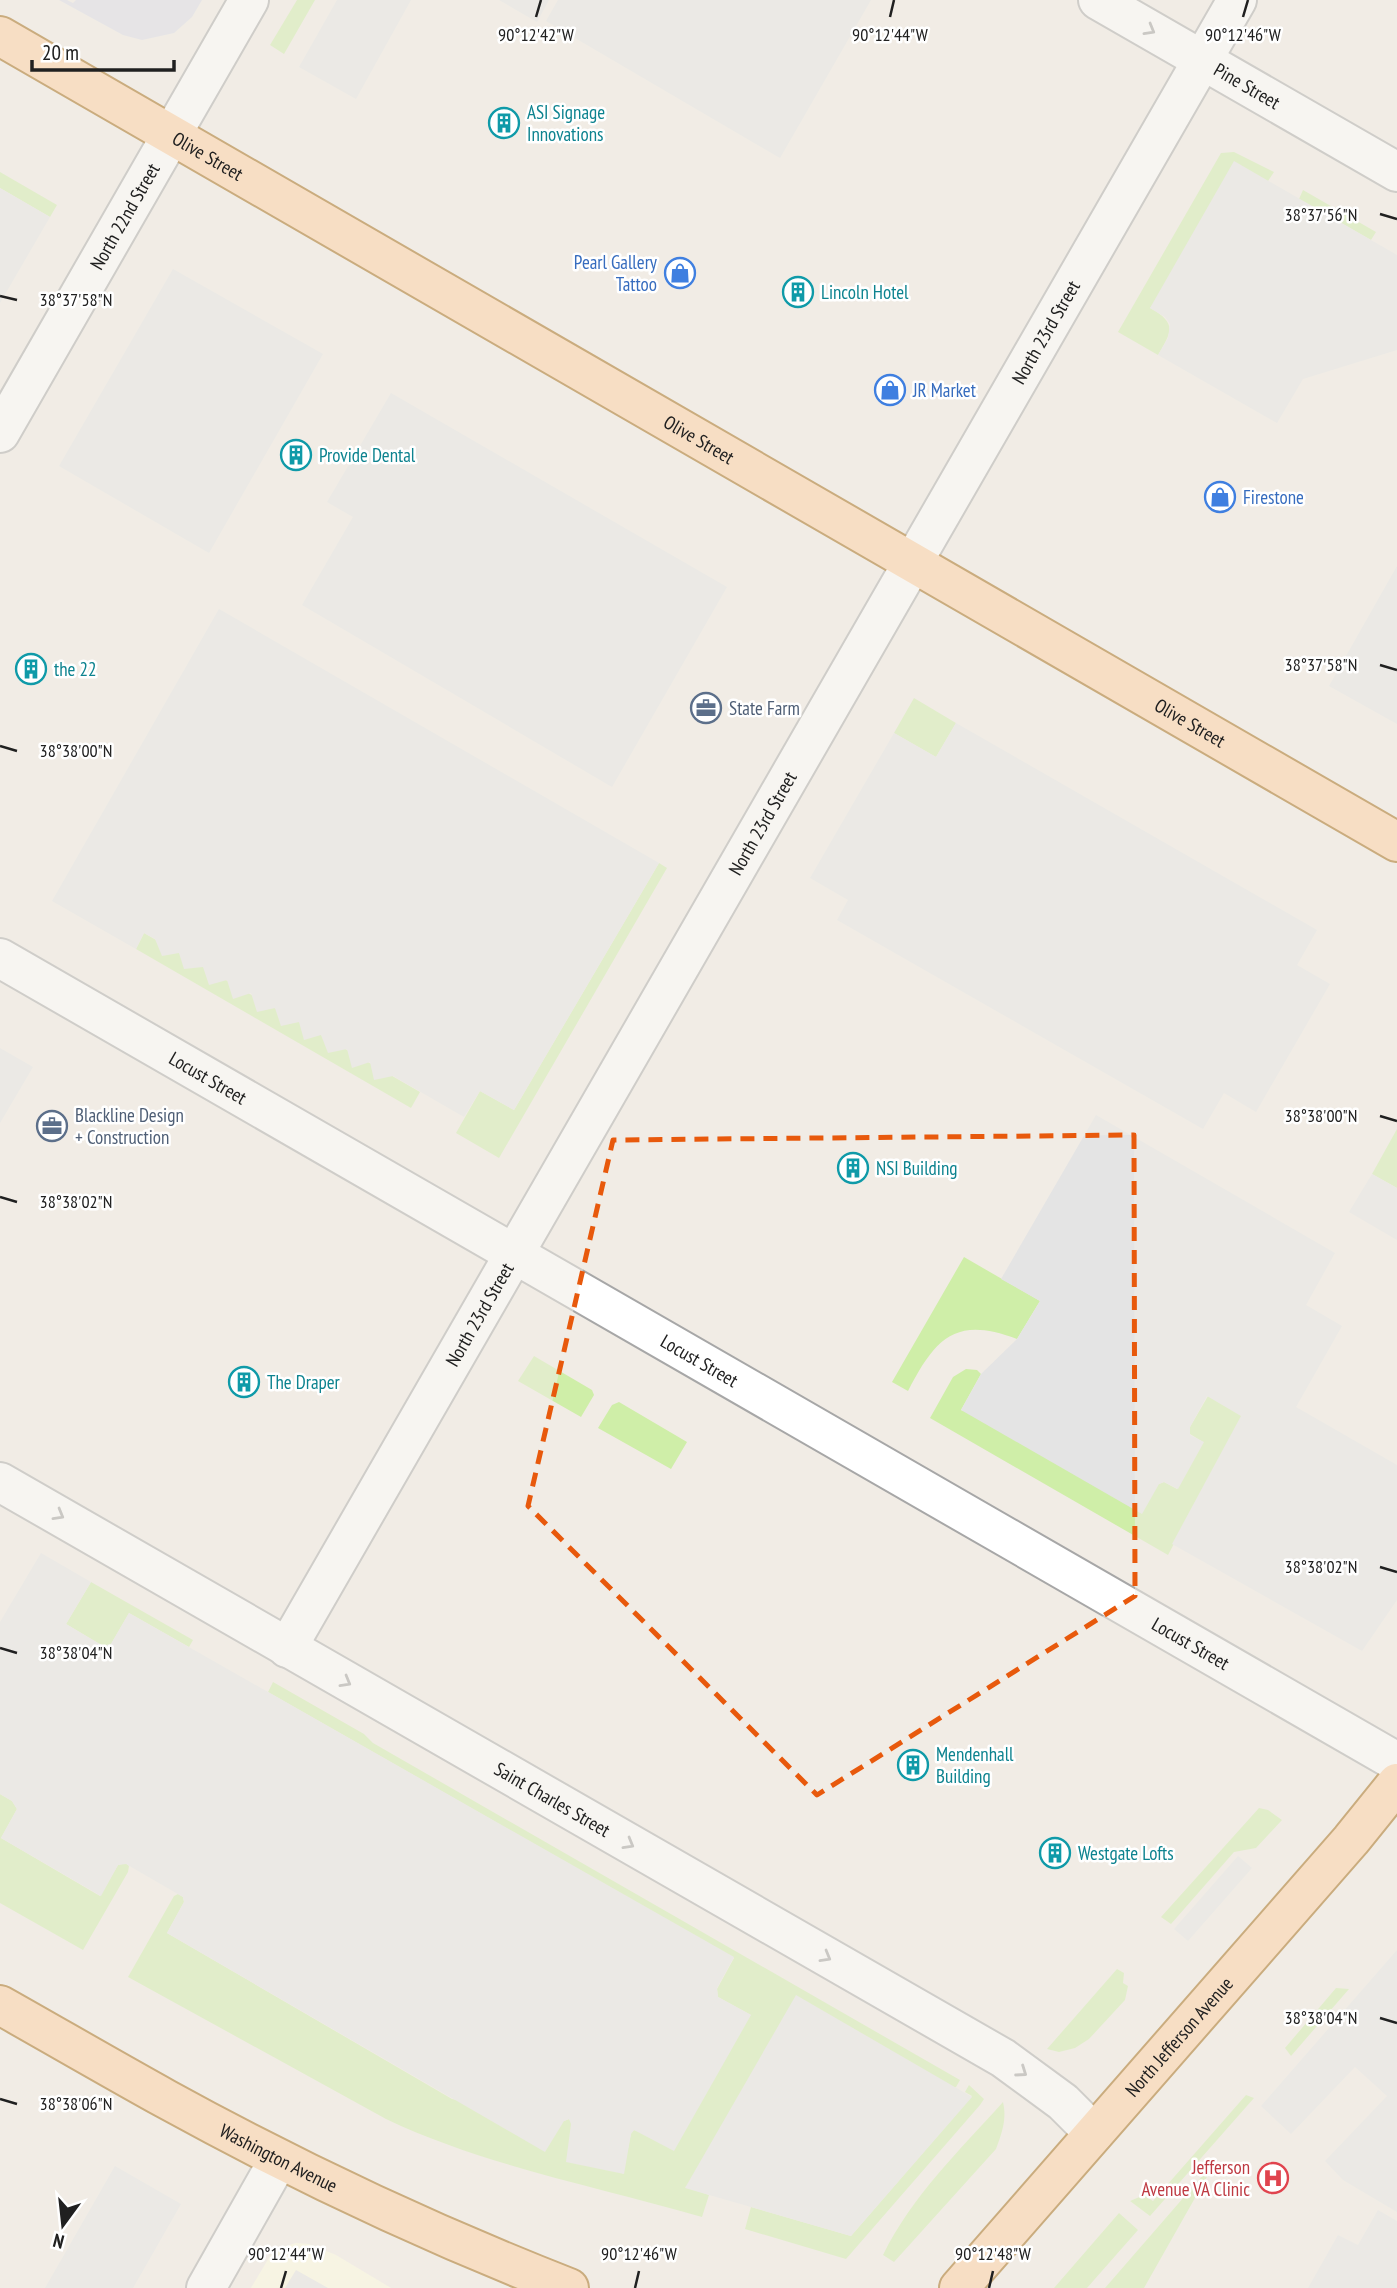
<svg xmlns="http://www.w3.org/2000/svg" width="1397" height="2288" viewBox="0 0 1397 2288" font-family="'PT Sans Narrow',sans-serif">
  <style>
    .education { fill: #fffde0 }
    .grass { fill: #cfeea8 }
    .parking { fill: #e4e4e4 }
    .plaza { fill: #d9dae7 }
    .lines { fill: none; stroke-linecap: round; stroke-linejoin: round }
    .minor-casing { stroke: #a7a7a7; stroke-width: 42 }
    .major-casing { stroke: #9b5d00; stroke-width: 42 }
    .minor { stroke: #fff; stroke-width: 38 }
    .major { stroke: #ffcd9c; stroke-width: 38 }
    .oneway { stroke: #9b9b9b }
    .marked { fill: none; stroke: #e8590c; stroke-width: 5; stroke-dasharray: 14 9; stroke-linejoin: round }
    .ticks { fill: none; stroke: #202020; stroke-width: 2.5 }
    .labels { text-anchor: middle; dominant-baseline: central; stroke-width: 5; stroke-linejoin: round; paint-order: stroke }
    .street-label { font-size: 19px; fill: #202020; stroke: #fff }
    .culture-label { font-size: 19px; fill: #0d838f; stroke: #fff; text-anchor: start }
    .shop-label { font-size: 19px; fill: #366cbe; stroke: #fff; text-anchor: start }
    .service-label { font-size: 19px; fill: #4e5e75; stroke: #fff; text-anchor: start }
    .health-label { font-size: 19px; fill: #be3a42; stroke: #fff; text-anchor: end }
    .ticks-label { font-size: 18px; text-anchor: middle; fill: #202020; stroke: #fff; stroke-width: 5; stroke-linejoin: round; paint-order: stroke }
  </style>
  <rect width="100%" height="100%" fill="#f1ece5"/>
  <!-- education -->
  <path class="education" d="M 296,2243 L 309,2244 L 336,2255 L 391,2288 L 251,2288 L 270,2256 L 280,2248 Z"/>
  <!-- grass -->
  <path class="grass" d="M 297,0 L 315,0 L 284,54 L 270,45 Z
    M 1234,152 L 1274,172 L 1268,181 L 1150,308 C 1177,323 1172,331 1158,355 L 1118,332 L 1221,153 Z
    M 0,172 L 57,205 L 50,217 L 0,188 Z
    M 1303,190 L 1376,232 L 1371,240 L 1299,199 Z
    M 914,698 L 956,723 L 936,757 L 894,733 Z
    M 659,863 L 667,868 L 499,1158 L 456,1133 L 480,1091 L 514,1110 Z
    M 144,933 L 420,1092 L 411,1108 L 136,949 Z
    M 1397,1129 L 1397,1188 L 1372,1174 Z
    M 964,1257 L 1040,1301 L 1017,1339 C 955,1315 935,1339 908,1391 L 892,1382 Z
    M 534,1356 L 592,1390 L 594,1395 L 581,1417 L 518,1381 Z
    M 966,1369 L 977,1370 L 981,1374 L 961,1410 L 1159,1484 L 1164,1482 L 1177,1489 L 1203,1442 L 1190,1434 L 1190,1427 L 1208,1396 L 1242,1416 L 1168,1555 L 930,1418 L 953,1377 Z
    M 619,1402 L 687,1442 L 671,1469 L 598,1428 L 612,1405 Z
    M 91,1582 L 193,1640 L 189,1647 L 129,1613 L 111,1644 L 103,1646 L 66,1624 Z
    M 273,1682 L 364,1734 L 373,1743 L 960,2080 L 956,2087 L 685,2187 L 709,2195 L 702,2217 C 596,2186 485,2166 386,2119 L 128,1977 L 174,1896 L 178,1894 L 183,1897 L 184,1902 L 167,1933 L 452,2099 L 564,2121 L 569,2119 L 623,2174 L 631,2133 L 634,2130 L 640,2132 L 751,2015 L 718,1997 L 717,1989 L 734,1958 L 268,1692 Z
    M 0,1794 L 12,1801 L 17,1809 L 1,1838 L 100,1896 L 118,1865 L 126,1863 L 129,1866 L 128,1872 L 83,1950 L 0,1903 Z
    M 1259,1808 L 1268,1810 L 1282,1820 L 1256,1848 L 1234,1852 L 1171,1924 L 1161,1917 Z
    M 1117,1969 L 1124,1973 L 1123,1983 L 1128,1986 L 1125,2000 L 1089,2039 L 1075,2048 L 1059,2052 L 1047,2049 Z
    M 1336,1988 L 1349,1989 L 1291,2056 L 1285,2048 Z
    M 969,2085 L 984,2099 L 980,2105 L 846,2259 L 745,2229 L 751,2207 L 851,2236 L 972,2096 L 965,2092 Z
    M 1246,2095 L 1254,2098 L 1150,2216 L 1130,2201 L 1144,2195 L 1153,2201 Z
    M 1003,2102 C 1007,2119 1002,2133 996,2149 L 894,2262 L 883,2255 C 912,2196 959,2151 1003,2102 Z
    M 1204,2174 L 1208,2175 L 1144,2288 L 1105,2288 Z
    M 1119,2213 L 1138,2230 L 1087,2288 L 1054,2288 Z"/>
  <!-- parking -->
  <path class="parking" d="M 337,0 L 411,0 L 356,99 L 299,67 Z
    M 499,0 L 549,0 L 537,22 Z
    M 558,0 L 871,0 L 780,158 L 546,21 Z
    M 1234,161 L 1397,255 L 1397,350 L 1303,379 L 1277,423 L 1158,355 L 1168,338 L 1170,324 L 1165,317 L 1150,308 Z
    M 0,188 L 50,217 L 0,303 Z
    M 173,269 L 323,354 L 209,553 L 59,466 Z
    M 391,393 L 727,587 L 612,787 L 302,605 L 353,517 L 327,502 Z
    M 1397,566 L 1397,724 L 1329,686 Z
    M 219,609 L 659,863 L 514,1110 L 480,1091 L 464,1117 L 393,1076 L 374,1080 L 370,1062 L 352,1068 L 347,1049 L 328,1053 L 321,1035 L 304,1040 L 299,1022 L 281,1026 L 275,1008 L 257,1012 L 251,993 L 233,999 L 227,980 L 209,985 L 203,967 L 184,969 L 179,953 L 162,956 L 155,939 L 144,933 L 136,949 L 52,901 Z
    M 956,723 L 1317,930 L 1297,965 L 1330,984 L 1256,1112 L 1224,1093 L 1203,1129 L 837,920 L 848,900 L 810,878 L 894,733 L 936,757 Z
    M 0,1048 L 33,1067 L 0,1123 Z
    M 1096,1115 L 1335,1253 L 1306,1305 L 1342,1326 L 1296,1407 L 1397,1465 L 1397,1600 L 1362,1651 L 1172,1544 L 1241,1416 L 1207,1396 L 1190,1427 L 1190,1435 L 1204,1442 L 1178,1489 L 1164,1482 L 1159,1484 L 1142,1514 L 961,1410 L 981,1374 L 1017,1339 L 1040,1301 L 1001,1279 Z
    M 1372,1174 L 1397,1188 L 1397,1240 L 1349,1212 Z
    M 41,1553 L 91,1582 L 66,1624 L 103,1646 L 111,1644 L 129,1613 L 734,1957 L 717,1988 L 718,1997 L 751,2015 L 674,2151 L 634,2130 L 631,2134 L 624,2174 L 566,2162 L 571,2124 L 569,2119 L 564,2121 L 545,2152 L 167,1933 L 184,1902 L 183,1897 L 126,1864 L 118,1865 L 101,1896 L 1,1838 L 17,1809 L 12,1801 L 0,1794 L 0,1622 Z
    M 1238,1856 L 1252,1868 L 1188,1941 L 1174,1929 Z
    M 1397,1950 L 1397,2212 L 1343,2180 L 1325,2161 L 1387,2096 L 1355,2067 L 1291,2134 L 1261,2106 Z
    M 796,1995 L 972,2097 L 851,2236 L 685,2188 Z
    M 115,2166 L 181,2204 L 133,2288 L 45,2288 Z
    M 1378,2210 L 1397,2221 L 1397,2288 L 1308,2288 L 1338,2235 L 1358,2245 Z
    M 296,2270 L 328,2288 L 285,2288 Z"/>
  <!-- plaza -->
  <path class="plaza" d="M 59,0 L 67,0 L 73,3 L 76,0 L 202,0 L 192,17 L 174,33 L 142,40 L 123,35 Z"/>
  <g class="lines">
    <!-- minor casing -->
    <g class="minor-casing">
      <g id="minor">
        <path id="s1" d="M 1098,0 L 1397,172"/>
        <path id="s2" d="M 0,433 L 249,0"/>
        <path id="s3" d="M 0,958 L 1397,1762"/>
        <path id="s4" d="M 0,1482 L 1003,2058 L 1063,2102 L 1094,2133"/>
        <path id="s5" d="M 287,1648 L 1237,0"/>
        <path d="M 206,2288 L 279,2159"/>
      </g>
    </g>
    <!-- major casing -->
    <g class="major-casing">
      <g id="major">
        <path id="s6" d="M 0,36 L 1397,842"/>
        <path id="s7" d="M 0,2005 C 55,2036 110,2068 166,2099 C 295,2170 431,2234 569,2288"/>
        <path id="s8" d="M 959,2288 L 1351,1840 L 1397,1783"/>
      </g>
    </g>
    <!-- minor -->
    <use href="#minor" class="minor"/>
    <!-- major -->
    <use href="#major" class="major"/>
  </g>
  <!-- one-way arrows -->
  <defs><path id="oneway-chevron" d="M-2-3.5L2.5 0L-2 3.5" fill="none" stroke-width="1.6" stroke-linecap="round" stroke-linejoin="round" transform="scale(1.75)"/></defs>
  <g class="oneway">
    <use href="#oneway-chevron" transform="translate(1150 30) rotate(30)"/>
    <use href="#oneway-chevron" transform="translate(59 1515) rotate(30)"/>
    <use href="#oneway-chevron" transform="translate(346 1682) rotate(30)"/>
    <use href="#oneway-chevron" transform="translate(629 1844) rotate(30)"/>
    <use href="#oneway-chevron" transform="translate(826 1957) rotate(30)"/>
    <use href="#oneway-chevron" transform="translate(1022 2072) rotate(35)"/>
  </g>
  <!-- marked area -->
  <path d="M0 0H1397V2288H0ZM 1134,1135 L 1135,1596 L 817,1795 L 528,1506 L 613,1140 Z" fill="#f1ece5" fill-opacity=".55" fill-rule="evenodd"/>
  <path class="marked" d="M 1134,1135 L 1135,1596 L 817,1795 L 528,1506 L 613,1140 Z"/>
  <!-- ticks -->
  <path class="ticks" d="M 536,17 L 541,0M 890,17 L 894,0M 1243,17 L 1248,0M 1380,214 L 1397,219M 0,296 L 17,300M 1380,665 L 1397,670M 0,746 L 17,751M 1380,1116 L 1397,1121M 0,1197 L 17,1202M 1380,1567 L 1397,1572M 0,1648 L 17,1653M 1380,2018 L 1397,2023M 0,2099 L 17,2104M 281,2288 L 286,2271M 635,2288 L 639,2271M 989,2288 L 993,2271"/>
  <!-- icons -->
  <defs>
    <g id="building-ring" transform="scale(1.575)"><circle r="9.5" fill="#fff" stroke="#0f9aa8" stroke-width="1.5"/><path d="M-4-6H4V6H1V3H-1V6H-4ZM-2.5-4.3h1.7v1.8h-1.7ZM.8-4.3h1.7v1.8H.8ZM-2.5-1h1.7V.8h-1.7ZM.8-1h1.7V.8H.8Z" fill="#0f9aa8"/></g>
    <g id="shop-ring" transform="scale(1.575)"><circle r="9.5" fill="#fff" stroke="#3f7fe0" stroke-width="1.5"/><path d="M-5-2.5h2.3a2.7 3.5 0 0 1 5.4 0H5L5.5 6h-11ZM-1.5-2.5h3a1.5 2.3 0 0 0-3 0Z" fill="#3f7fe0"/></g>
    <g id="office-ring" transform="scale(1.575)"><circle r="9.5" fill="#fff" stroke="#5c6f8a" stroke-width="1.5"/><path d="M-6-3h4V-5.5h4V-3h4V5H-6ZM-1-4.5V-3h2v-1.5ZM-6 0V1H6V0Z" fill="#5c6f8a"/></g>
    <g id="hospital-ring" transform="scale(1.575)"><circle r="9.5" fill="#fff" stroke="#e0444e" stroke-width="1.5"/><path d="M-5-5h3v3.5h4V-5h3V5h-3V1.5h-4V5h-3Z" fill="#e0444e"/></g>
  </defs>
  <g fill-rule="evenodd">
    <use href="#building-ring" x="504" y="123"/>
    <use href="#shop-ring" x="680" y="273"/>
    <use href="#building-ring" x="798" y="292"/>
    <use href="#shop-ring" x="890" y="390"/>
    <use href="#building-ring" x="296" y="455"/>
    <use href="#shop-ring" x="1220" y="497"/>
    <use href="#building-ring" x="31" y="669"/>
    <use href="#office-ring" x="706" y="708"/>
    <use href="#office-ring" x="52" y="1126"/>
    <use href="#building-ring" x="853" y="1168"/>
    <use href="#building-ring" x="244" y="1382"/>
    <use href="#building-ring" x="913" y="1765"/>
    <use href="#building-ring" x="1055" y="1853"/>
    <use href="#hospital-ring" x="1273" y="2178"/>
  </g>
  <g class="labels">
    <!-- street labels -->
    <g class="street-label">
      <text stroke="none"><textPath href="#s1" startOffset="172">Pine Street</textPath></text>
      <text stroke="none"><textPath href="#s6" startOffset="240">Olive Street</textPath></text>
      <text stroke="none"><textPath href="#s2" startOffset="250">North 22nd Street</textPath></text>
      <text stroke="none"><textPath href="#s5" startOffset="1519">North 23rd Street</textPath></text>
      <text stroke="none"><textPath href="#s6" startOffset="807">Olive Street</textPath></text>
      <text stroke="none"><textPath href="#s6" startOffset="1374">Olive Street</textPath></text>
      <text stroke="none"><textPath href="#s5" startOffset="952">North 23rd Street</textPath></text>
      <text stroke="none"><textPath href="#s3" startOffset="240">Locust Street</textPath></text>
      <text stroke="none"><textPath href="#s5" startOffset="385">North 23rd Street</textPath></text>
      <text stroke="none"><textPath href="#s3" startOffset="807">Locust Street</textPath></text>
      <text stroke="none"><textPath href="#s3" startOffset="1374">Locust Street</textPath></text>
      <text stroke="none"><textPath href="#s4" startOffset="637">Saint Charles Street</textPath></text>
      <text stroke="none"><textPath href="#s8" startOffset="334">North Jefferson Avenue</textPath></text>
      <text stroke="none"><textPath href="#s7" startOffset="318">Washington Avenue</textPath></text>
    </g>
    <!-- culture labels -->
    <g class="culture-label">
      <text x="527" y="112">ASI Signage<tspan x="527" dy="22">Innovations</tspan></text>
      <text x="821" y="292">Lincoln Hotel</text>
      <text x="319" y="455">Provide Dental</text>
      <text x="54" y="669">the 22</text>
      <text x="876" y="1168">NSI Building</text>
      <text x="267" y="1382">The Draper</text>
      <text x="936" y="1754">Mendenhall<tspan x="936" dy="22">Building</tspan></text>
      <text x="1078" y="1853">Westgate Lofts</text>
    </g>
    <!-- shop labels -->
    <g class="shop-label">
      <text x="657" y="262" text-anchor="end">Pearl Gallery<tspan x="657" dy="22">Tattoo</tspan></text>
      <text x="913" y="390">JR Market</text>
      <text x="1243" y="497">Firestone</text>
    </g>
    <!-- service labels -->
    <g class="service-label">
      <text x="729" y="708">State Farm</text>
      <text x="75" y="1115">Blackline Design<tspan x="75" dy="22">+ Construction</tspan></text>
    </g>
    <!-- health labels -->
    <g class="health-label">
      <text x="1250" y="2167">Jefferson<tspan x="1250" dy="22">Avenue VA Clinic</tspan></text>
    </g>
  </g>
  <g class="ticks-label">
    <text x="536" y="41">90°12'42"W</text>
    <text x="890" y="41">90°12'44"W</text>
    <text x="1243" y="41">90°12'46"W</text>
    <text x="1321" y="221">38°37'56"N</text>
    <text x="76" y="306">38°37'58"N</text>
    <text x="1321" y="671">38°37'58"N</text>
    <text x="76" y="757">38°38'00"N</text>
    <text x="1321" y="1122">38°38'00"N</text>
    <text x="76" y="1208">38°38'02"N</text>
    <text x="1321" y="1573">38°38'02"N</text>
    <text x="76" y="1659">38°38'04"N</text>
    <text x="1321" y="2024">38°38'04"N</text>
    <text x="76" y="2110">38°38'06"N</text>
    <text x="286" y="2260">90°12'44"W</text>
    <text x="639" y="2260">90°12'46"W</text>
    <text x="993" y="2260">90°12'48"W</text>
  </g>
  <!-- north arrow -->
  <g transform="translate(63 2225) rotate(195)" stroke="#ffffff" stroke-width="5" paint-order="stroke">
  <path d="M0-5L12 26L0 18L-12 26Z" fill="#202020"/>
  <text y="-10" font-size="19" font-weight="bold" text-anchor="middle" fill="#202020">N</text>
  </g>
  <!-- scale -->
  <path d="M32 60v10h142v-10" fill="none" stroke="#202020" stroke-width="3.5"/>
  <text x="42" y="60" font-size="21" fill="#202020" stroke="#ffffff" stroke-width="5" paint-order="stroke">20 m</text>
</svg>
